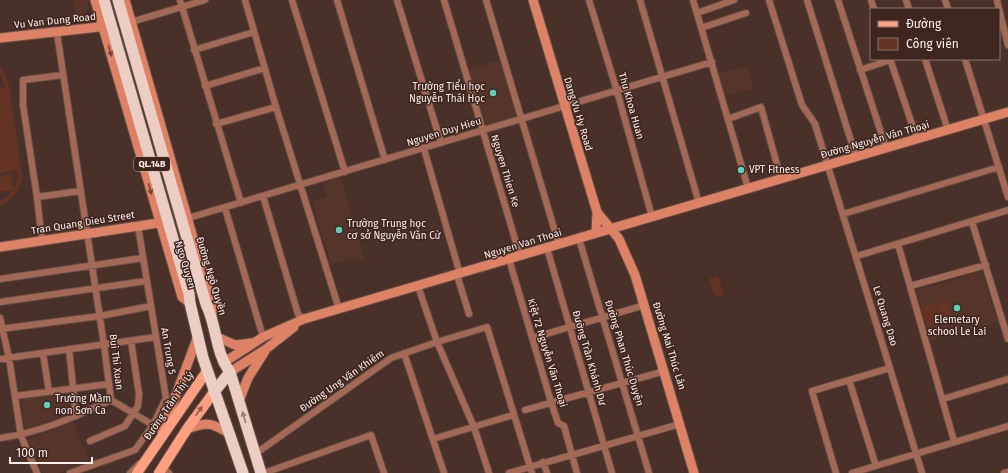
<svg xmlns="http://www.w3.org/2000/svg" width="1008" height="473" viewBox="0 0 1008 473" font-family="'Fira Sans',sans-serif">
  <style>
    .built { fill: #55342a }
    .green { fill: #643323 }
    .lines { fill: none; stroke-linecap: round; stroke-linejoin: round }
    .street-casing { stroke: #664f47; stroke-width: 8 }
    .secondary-casing { stroke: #664f47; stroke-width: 11 }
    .primary-casing { stroke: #664f47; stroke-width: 12 }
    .highway-casing { stroke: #664f47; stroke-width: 13 }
    .street { stroke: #a36956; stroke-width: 6 }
    .secondary { stroke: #de8266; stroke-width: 9 }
    .primary { stroke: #fe9f81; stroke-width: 10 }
    .highway { stroke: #ebcdc4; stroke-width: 11 }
    .oneway { fill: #764637 }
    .oneway2 { fill: #945c4b }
    .oneway3 { fill: #947a71 }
    .poi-dot { fill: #5eceb7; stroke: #3e261e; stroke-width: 1.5 }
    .labels { text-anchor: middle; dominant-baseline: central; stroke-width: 3; stroke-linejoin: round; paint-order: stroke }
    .shield { fill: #3e261e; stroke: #c4b3ae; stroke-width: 1 }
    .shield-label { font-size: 9px; font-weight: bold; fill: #fef0ec }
    .street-label { font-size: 10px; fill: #fef0ec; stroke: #3e261e }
    .poi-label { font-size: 10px; fill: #fef0ec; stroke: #3e261e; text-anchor: start }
  </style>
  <rect width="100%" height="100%" fill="#493028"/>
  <!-- built -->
  <path class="built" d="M 72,0 L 89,0 L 87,11 L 77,17 Z
    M 502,60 L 518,116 L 486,126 L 468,69 Z
    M 748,66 L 754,89 L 723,95 L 717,73 Z
    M 340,175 L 365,259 L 356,261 L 355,258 L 331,265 L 312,201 L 327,197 L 322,180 Z
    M 981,271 L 998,322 L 931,341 L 916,291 Z
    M 72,390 L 75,411 L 38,426 L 25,428 L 20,398 Z
    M 73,422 L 90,462 L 59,473 L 43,473 L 28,440 Z"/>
  <!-- green -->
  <path class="green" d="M 0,68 L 5,74 L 9,85 L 22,176 C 21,190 13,200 0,205 L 0,201 C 12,195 20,184 17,170 L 0,173 L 0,88 L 5,87 L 0,74 Z
    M 11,174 L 13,190 L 0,192 L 0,176 Z
    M 718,276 L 724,295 L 715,297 L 709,279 Z
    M 947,300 L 953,317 L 942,320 L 937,303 Z
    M 936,304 L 942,322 L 927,327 L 921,308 Z"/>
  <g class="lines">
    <!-- street casing -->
    <g class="street-casing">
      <path id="street" d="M 180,0 L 241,203
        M 245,0 L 276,107 L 339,309
        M 292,0 L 345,172
        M 337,0 L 385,160
        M 397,0 L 441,143
        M 444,0 L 520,256
        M 486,0 L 559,245
        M 589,0 L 617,91 L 652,217
        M 640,0 L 699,203
        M 693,0 L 748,188
        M 769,0 L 802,105 L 815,124 L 922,473
        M 807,0 L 856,157
        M 838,0 L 886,148
        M 871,0 L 874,9
        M 906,0 L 909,9
        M 945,0 L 948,9
        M 997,0 L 999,9
        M 999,9 L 1008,45
        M 697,13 L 734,0
        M 131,22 L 205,0
        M 701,28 L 746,13
        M 57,33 L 104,345 L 111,400
        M 194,50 L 254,32
        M 890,59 L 917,139
        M 925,59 L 948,130
        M 965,59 L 1008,197
        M 860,70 L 890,60
        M 63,75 L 23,80 L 23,105 L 37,197 L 80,191
        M 205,86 L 265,68
        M 728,119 L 761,107 L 781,179
        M 216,124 L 276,107
        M 424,149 L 460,274
        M 263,196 L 298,314 L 304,319
        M 37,197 L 42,241
        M 225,208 L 263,337
        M 843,214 L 999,167
        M 185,219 L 712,62
        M 972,222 L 1008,339
        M 579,239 L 649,473
        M 898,244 L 954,441
        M 547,248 L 612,473
        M 857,256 L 1008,210
        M 509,259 L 551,402 L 558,423 L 564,426 L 577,473
        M 457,275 L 469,314
        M 0,279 L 143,258
        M 418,286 L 437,342 L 474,427 L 489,473
        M 910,286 L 986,265
        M 0,302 L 146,281
        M 0,318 L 9,358 L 21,436 L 37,473
        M 0,329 L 100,316 L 151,306
        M 532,338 L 645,305
        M 69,349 L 76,416
        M 43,353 L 49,392
        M 404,353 L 444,473
        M 0,359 L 156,337
        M 849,380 L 876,466
        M 15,396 L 109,384
        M 943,399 L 1008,379
        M 111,400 L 153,425
        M 525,410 L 665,371
        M 0,438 C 42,432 72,418 111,400
        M 433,439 L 513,415
        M 90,441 L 125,426 L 138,406 L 139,394 L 131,341
        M 255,454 L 391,358 L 437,342 L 487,327 L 532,473
        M 543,462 L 547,473
        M 161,472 L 163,468 L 169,473
        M 70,473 L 135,450 L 153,425 L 166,398 L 138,226
        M 130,473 L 139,464
        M 264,473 L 371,435 L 384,473
        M 509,473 L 680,424
        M 836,473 L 812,391 L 890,368
        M 852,473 L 1008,426
        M 1004,473 L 1008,472"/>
    </g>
    <!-- secondary casing -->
    <g class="secondary-casing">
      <path id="secondary" d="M 95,0 L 182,297 L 190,303
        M 125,0 L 212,304 L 212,317
        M 533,0 L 597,212 L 619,239 L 635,275 L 694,473
        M 0,38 L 108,26
        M 596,233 L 597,212
        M 0,247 L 165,222
        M 215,336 L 235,345 L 252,343
        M 223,363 L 263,337 L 304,319 L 1008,112
        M 230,372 L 266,349 L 294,327
        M 239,401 L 248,378 L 265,351
        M 187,429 C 208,421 212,423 230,434
        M 162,432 L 198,336"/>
    </g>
    <!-- primary casing -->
    <g class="primary-casing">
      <path id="primary" d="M 137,473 L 207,371
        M 159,473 L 187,429 L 214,392"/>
    </g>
    <!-- highway casing -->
    <g class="highway-casing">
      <path id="highway" d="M 104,0 L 189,294 L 190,303 L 203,358 L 243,473
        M 118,0 L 206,304 C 217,326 215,352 230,372 L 261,473
        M 214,392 L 230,372"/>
    </g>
    <!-- street -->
    <use href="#street" class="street"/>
    <!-- secondary -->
    <use href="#secondary" class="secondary"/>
    <!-- primary -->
    <use href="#primary" class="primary"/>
    <!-- highway -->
    <use href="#highway" class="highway"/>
  </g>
  <!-- one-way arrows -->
  <defs><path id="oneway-solid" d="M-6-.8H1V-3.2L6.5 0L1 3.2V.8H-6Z"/></defs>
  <g class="oneway">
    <use href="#oneway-solid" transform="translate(110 51) rotate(74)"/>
    <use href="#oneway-solid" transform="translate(150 189) rotate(74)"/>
  </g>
  <use class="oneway2" href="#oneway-solid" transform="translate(199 411) rotate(-55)"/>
  <use class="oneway3" href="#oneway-solid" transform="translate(244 417) rotate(-106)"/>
  <!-- markers -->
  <g class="poi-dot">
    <circle cx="493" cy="93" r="4"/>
    <circle cx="741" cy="170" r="4"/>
    <circle cx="339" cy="230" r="4"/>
    <circle cx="957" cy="308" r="4"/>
    <circle cx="47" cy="405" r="4"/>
  </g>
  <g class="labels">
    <!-- shield labels -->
    <rect class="shield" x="134" y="157" width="36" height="14" rx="3"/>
    <g class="shield-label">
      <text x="152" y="164">QL.14B</text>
    </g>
    <!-- street labels -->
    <g class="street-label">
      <text transform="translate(55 21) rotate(-6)">Vu Van Dung Road</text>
      <text transform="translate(631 106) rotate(74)">Thu Khoa Huan</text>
      <text transform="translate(578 114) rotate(73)">Dang Vu Hy Road</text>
      <text transform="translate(444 132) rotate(-17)">Nguyen Duy Hieu</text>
      <text transform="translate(875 140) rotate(-16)">Đường Nguyễn Văn Thoại</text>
      <text transform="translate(505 171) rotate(73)">Nguyen Thien Ke</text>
      <text transform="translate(83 223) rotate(-9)">Tran Quang Dieu Street</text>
      <text transform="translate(523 244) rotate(-17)">Nguyen Van Thoai</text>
      <text transform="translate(185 265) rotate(73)">Ngo Quyen</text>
      <text transform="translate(211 276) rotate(73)">Đường Ngô Quyền</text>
      <text transform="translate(885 316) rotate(73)">Le Quang Dao</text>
      <text transform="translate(669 346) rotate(73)">Đường Mai Thúc Lân</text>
      <text transform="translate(168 351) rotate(80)">An Trung 5</text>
      <text transform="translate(547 353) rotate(73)">Kiệt 72 Nguyễn Văn Thoại</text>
      <text transform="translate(624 353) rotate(73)">Đường Phan Thúc Duyện</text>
      <text transform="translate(589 358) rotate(74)">Đường Trần Khánh Dư</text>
      <text transform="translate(116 362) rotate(83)">Bui Thi Xuan</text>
      <text transform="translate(342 381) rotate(-35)">Đường Ung Văn Khiêm</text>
      <text transform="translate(169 406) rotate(-56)">Đường Trần Thị Lý</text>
    </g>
    <!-- poi labels -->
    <g class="poi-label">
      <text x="485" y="87" text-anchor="end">Trường Tiểu học<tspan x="485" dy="12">Nguyễn Thái Học</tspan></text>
      <text x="749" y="170">VPT Fitness</text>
      <text x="347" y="224">Trường Trung học<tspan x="347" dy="12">cơ sở Nguyễn Văn Cừ</tspan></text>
      <text x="957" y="320" text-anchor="middle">Elemetary<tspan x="957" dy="12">school Le Lai</tspan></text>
      <text x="55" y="399">Trường Mầm<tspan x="55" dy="12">non Sơn Ca</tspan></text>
    </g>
  </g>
  <!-- legend -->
  <rect x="870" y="8" width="130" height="52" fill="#3e261e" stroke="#8b7770"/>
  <rect x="878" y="21" width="20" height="6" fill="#fe9f81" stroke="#8b7770"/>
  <text x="906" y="28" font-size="12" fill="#fef0ec">Đường</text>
  <rect x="878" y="38" width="20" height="12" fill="#643323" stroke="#8b7770"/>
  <text x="906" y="48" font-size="12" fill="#fef0ec">Công viên</text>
  <!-- scale -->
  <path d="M10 457v6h82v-6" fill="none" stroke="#fef0ec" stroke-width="2"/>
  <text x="16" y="457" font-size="12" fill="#fef0ec" stroke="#3e261e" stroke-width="3" paint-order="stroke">100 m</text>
</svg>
